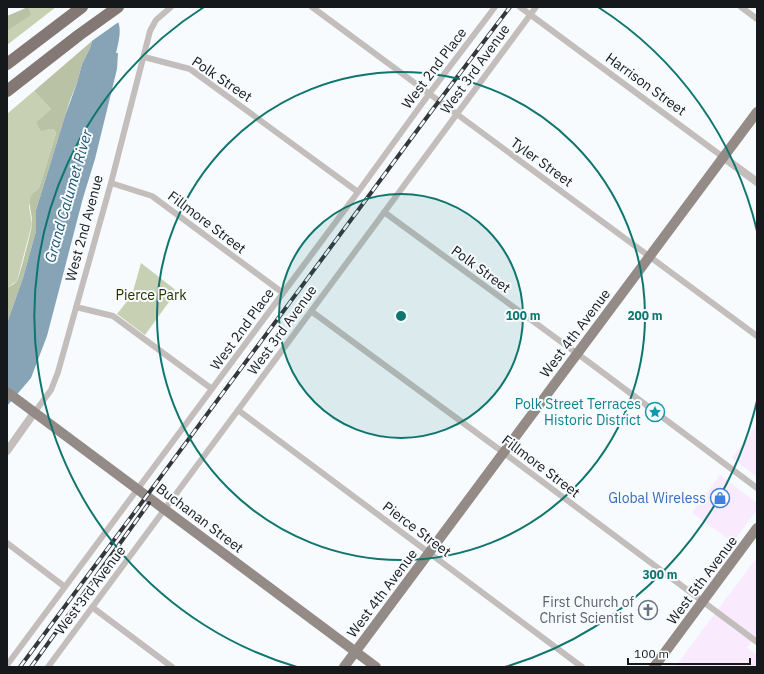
<svg xmlns="http://www.w3.org/2000/svg" width="764" height="674" viewBox="0 0 764 674" font-family="'IBM Plex Sans',sans-serif">
  <style>
    .commercial { fill: #f9eafd }
    .green { fill: #c7d0b2 }
    .forest { fill: #b9c2a4 }
    .water { fill: #86a4b5 }
    .pier { fill: #f7fbfe }
    .lines { fill: none; stroke-linecap: round; stroke-linejoin: round }
    .minor { stroke: #c3bebc; stroke-width: 6 }
    .tertiary { stroke: #c3bebc; stroke-width: 8 }
    .primary { stroke: #948b87; stroke-width: 10 }
    .motorway { stroke: #837874; stroke-width: 12 }
    .rail-casing { stroke: #34373a; stroke-width: 4 }
    .rail { stroke: #f7fbfe; stroke-width: 2.5; stroke-dasharray: 8; stroke-linecap: butt }
    .ring { fill: none; stroke: #0f766e; stroke-width: 2 }
    .labels { text-anchor: middle; dominant-baseline: central; stroke-width: 4; stroke-linejoin: round; paint-order: stroke }
    .street-label { font-size: 14px; fill: #16191c; stroke: #f7fbfe }
    .park-label { font-size: 14px; fill: #293200; stroke: #f7fbfe }
    .culture-label { font-size: 14px; fill: #0d838f; stroke: #f7fbfe; text-anchor: end }
    .shop-label { font-size: 14px; fill: #366cbe; stroke: #f7fbfe; text-anchor: end }
    .worship-label { font-size: 14px; fill: #5b616d; stroke: #f7fbfe; text-anchor: end }
    .water-label { font-size: 15px; font-style: italic; fill: #1e5670; stroke: #f7fbfe }
    .centre { fill: #0f766e; stroke: #f7fbfe; stroke-width: 2 }
    .ring-label { font-size: 12px; text-anchor: middle; font-weight: bold; fill: #0f766e; stroke: #f7fbfe; stroke-width: 4; stroke-linejoin: round; paint-order: stroke }
  </style>
  <rect width="100%" height="100%" fill="#f7fbfe"/>
  <!-- commercial -->
  <path class="commercial" d="M 757,425 L 757,477 L 732,458 Z
    M 720,475 L 757,503 L 757,510 L 733,542 L 692,513 Z
    M 757,557 L 757,634 L 747,648 L 757,655 L 757,667 L 675,667 Z"/>
  <!-- green -->
  <path class="green" d="M 28,7 L 56,7 L 7,45 L 7,31 L 30,15 Z
    M 34,91 L 51,109 L 36,122 L 48,129 L 53,129 L 56,133 L 39,188 L 35,191 L 29,206 L 32,224 L 17,281 L 7,288 L 7,114 Z
    M 141,263 L 177,291 L 145,335 L 117,314 L 132,295 Z"/>
  <!-- forest -->
  <path class="forest" d="M 28,7 L 31,15 L 7,31 L 7,16 Z
    M 92,41 L 90,48 L 82,64 L 77,83 L 70,100 L 36,210 L 36,231 L 23,278 L 7,323 L 7,288 C 10,286 15,284 17,281 C 19,278 32,229 32,224 C 33,210 23,199 39,188 L 56,133 L 53,129 L 48,129 L 41,131 L 36,122 L 51,109 L 34,91 Z"/>
  <!-- water -->
  <path class="water" d="M 92,7 L 118,22 C 122,30 118,45 116,53 L 118,53 L 117,69 L 95,159 L 83,198 L 47,336 L 31,378 L 7,406 L 7,323 L 23,278 L 36,231 L 36,210 L 65,116 L 77,83 L 82,64 L 90,48 L 92,41 Z"/>
  <!-- pier -->
  <path class="pier" d="M 90,7 L 119,7 L 120,21 L 89,43 Z"/>
  <g class="lines">
    <!-- minor -->
    <path class="minor" d="M 312,7 L 757,336
      M 520,7 L 723,157
      M 741,7 L 757,19
      M 144,57 L 190,69 L 358,192
      M 111,183 L 152,196 L 283,293
      M 384,212 L 590,363 L 757,488
      M 76,307 L 113,316 L 212,389
      M 311,311 L 504,453 L 757,642
      M 238,410 L 582,667
      M 34,413 L 51,390 L 58,372 L 111,183 L 150,31 L 156,20 L 171,7
      M 7,543 L 65,587
      M 92,607 L 172,667
      M 7,665 L 358,192 L 429,94 L 495,7
      M 48,667 L 536,7"/>
    <!-- tertiary -->
    <path class="tertiary" d="M 723,157 L 757,182
      M 7,451 L 34,413"/>
    <!-- primary -->
    <path class="primary" d="M 7,392 L 376,667
      M 344,667 L 757,112
      M 654,667 L 757,528"/>
    <!-- motorway -->
    <path class="motorway" d="M 7,64 L 82,7
      M 7,91 L 79,35 L 118,7"/>
    <!-- rail casing -->
    <g class="rail-casing">
      <path id="rail" d="M 20,667 L 433,109 L 510,7
        M 31,667 L 149,503"/>
    </g>
    <!-- rail -->
    <use href="#rail" class="rail"/>
  </g>
  <!-- distance rings -->
  <circle cx="401" cy="316" r="122" fill="#0f766e" fill-opacity=".12"/>
  <g class="ring">
    <circle cx="401" cy="316" r="122"/>
    <circle cx="401" cy="316" r="244"/>
    <path d="M757 401A366 366 0 0 1 505 667M297 667A366 366 0 0 1 204 7M598 7A366 366 0 0 1 757 231"/>
  </g>
  <!-- icons -->
  <defs>
    <g id="sight-ring" transform="scale(1)"><circle r="9.5" fill="#f7fbfe" stroke="#0f9aa8" stroke-width="1.5"/><path d="M0-6L1.8-2.2L6-1.7L2.9 1.2L3.7 5.4L0 3.3L-3.7 5.4L-2.9 1.2L-6-1.7L-1.8-2.2Z" fill="#0f9aa8"/></g>
    <g id="shop-ring" transform="scale(1)"><circle r="9.5" fill="#f7fbfe" stroke="#3f7fe0" stroke-width="1.5"/><path d="M-5-2.5h2.3a2.7 3.5 0 0 1 5.4 0H5L5.5 6h-11ZM-1.5-2.5h3a1.5 2.3 0 0 0-3 0Z" fill="#3f7fe0"/></g>
    <g id="church-ring" transform="scale(1)"><circle r="9.5" fill="#f7fbfe" stroke="#6b7280" stroke-width="1.5"/><path d="M-1.2-6h2.4v3.5h3.3v2.4h-3.3V6h-2.4V-.1h-3.3v-2.4h3.3Z" fill="#6b7280"/></g>
  </defs>
  <g fill-rule="evenodd">
    <use href="#sight-ring" x="655" y="412"/>
    <use href="#shop-ring" x="720" y="498"/>
    <use href="#church-ring" x="648" y="610"/>
  </g>
  <g class="labels">
    <!-- street labels -->
    <g class="street-label">
      <text transform="translate(434 68) rotate(-53)">West 2nd Place</text>
      <text transform="translate(475 69) rotate(-54)">West 3rd Avenue</text>
      <text transform="translate(222 79) rotate(34)">Polk Street</text>
      <text transform="translate(646 84) rotate(36)">Harrison Street</text>
      <text transform="translate(542 162) rotate(36)">Tyler Street</text>
      <text transform="translate(207 222) rotate(37)">Fillmore Street</text>
      <text transform="translate(84 228) rotate(-75)">West 2nd Avenue</text>
      <text transform="translate(481 269) rotate(36)">Polk Street</text>
      <text transform="translate(242 329) rotate(-54)">West 2nd Place</text>
      <text transform="translate(282 330) rotate(-54)">West 3rd Avenue</text>
      <text transform="translate(575 333) rotate(-53)">West 4th Avenue</text>
      <text transform="translate(541 466) rotate(37)">Fillmore Street</text>
      <text transform="translate(200 518) rotate(37)">Buchanan Street</text>
      <text transform="translate(417 529) rotate(37)">Pierce Street</text>
      <text transform="translate(702 580) rotate(-53)">West 5th Avenue</text>
      <text transform="translate(90 590) rotate(-53)">West 3rd Avenue</text>
      <text transform="translate(382 593) rotate(-53)">West 4th Avenue</text>
    </g>
    <!-- park labels -->
    <g class="park-label">
      <text x="151" y="295">Pierce Park</text>
    </g>
    <!-- culture labels -->
    <g class="culture-label">
      <text x="641" y="404">Polk Street Terraces<tspan x="641" dy="16">Historic District</tspan></text>
    </g>
    <!-- shop labels -->
    <g class="shop-label">
      <text x="706" y="498">Global Wireless</text>
    </g>
    <!-- worship labels -->
    <g class="worship-label">
      <text x="634" y="602">First Church of<tspan x="634" dy="16">Christ Scientist</tspan></text>
    </g>
    <!-- water labels -->
    <g class="water-label">
      <text transform="translate(68 196) rotate(-74)">Grand Calumet River</text>
    </g>
  </g>
  <circle cx="401" cy="316" r="6" class="centre"/>
  <g class="ring-label">
    <text x="523" y="320">100 m</text>
    <text x="645" y="320">200 m</text>
    <text x="660" y="579">300 m</text>
  </g>
  <!-- border -->
  <rect width="764" height="674" fill="none" stroke="#16191c" stroke-width="16"/>
  <!-- scale -->
  <path d="M628 658v6h122v-6" fill="none" stroke="#16191c" stroke-width="2"/>
  <text x="634" y="658" font-size="12" fill="#16191c" stroke="#f7fbfe" stroke-width="3" paint-order="stroke">100 m</text>
</svg>
